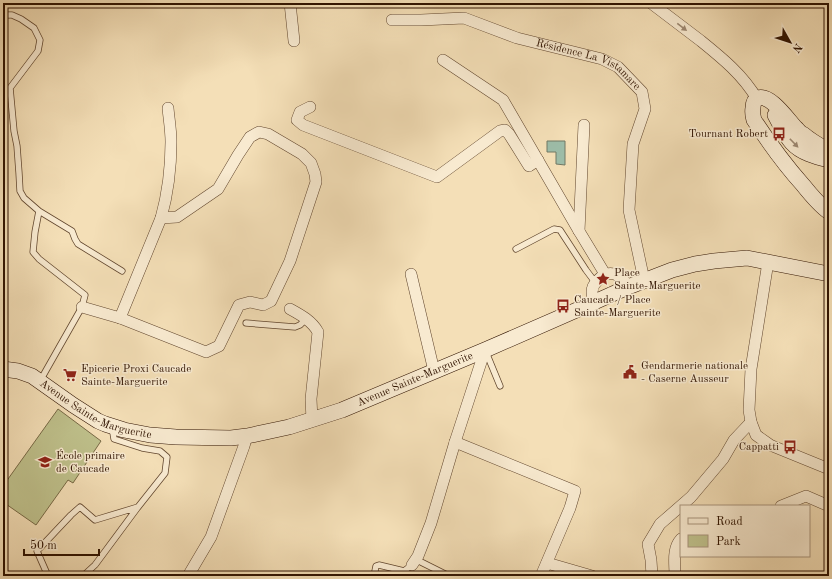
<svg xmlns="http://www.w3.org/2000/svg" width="832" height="579" viewBox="0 0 832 579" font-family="'Old Standard TT',serif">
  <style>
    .green { fill: #bfc18c; stroke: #786a46 }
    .water { fill: #9dbda9; stroke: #717965 }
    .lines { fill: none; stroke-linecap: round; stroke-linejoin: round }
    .lane-casing { stroke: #61462e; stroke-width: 7 }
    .street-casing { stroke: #61462e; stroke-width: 12 }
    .secondary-casing { stroke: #301300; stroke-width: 16 }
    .lane { stroke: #f8ead0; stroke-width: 5.5 }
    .street { stroke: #f8ead0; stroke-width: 11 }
    .secondary { stroke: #f8ead0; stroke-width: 15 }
    .oneway { fill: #9e8972 }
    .labels { text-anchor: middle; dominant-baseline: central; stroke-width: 3; stroke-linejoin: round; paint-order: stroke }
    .street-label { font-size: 11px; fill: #301300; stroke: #f8ead0 }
    .poi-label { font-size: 11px; fill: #301300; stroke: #f8ead0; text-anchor: start }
  </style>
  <rect width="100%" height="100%" fill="#f4dfb7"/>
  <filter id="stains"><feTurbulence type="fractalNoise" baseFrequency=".005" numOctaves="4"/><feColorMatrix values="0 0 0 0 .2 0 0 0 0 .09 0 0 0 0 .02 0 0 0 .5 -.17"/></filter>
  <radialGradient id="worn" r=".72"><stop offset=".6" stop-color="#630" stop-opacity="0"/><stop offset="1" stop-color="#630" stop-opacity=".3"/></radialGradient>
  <!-- green -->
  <path class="green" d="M 58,409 L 101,441 L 73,483 L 68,480 L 36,525 L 3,502 L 3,486 Z"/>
  <!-- water -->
  <path class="water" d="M 547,141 L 565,141 L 565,165 L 556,164 L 556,152 L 547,152 Z"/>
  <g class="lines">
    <!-- lane casing -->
    <g class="lane-casing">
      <path id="lane" d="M 3,15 L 12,15 L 21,19 L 34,28 L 40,40 L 38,51 L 10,88 L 14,131 L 17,146 L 19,173 L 20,191 L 24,198 L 39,211 L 35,232 L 33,252 L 39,259 L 85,295 L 82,307 L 40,381
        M 39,211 L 72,231 L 75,239 L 78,244 L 122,271
        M 516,249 L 554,229 L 560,230 L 586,270 L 595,282
        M 246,323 L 295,327 L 300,325 L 306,319
        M 486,352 L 500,386
        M 417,559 L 421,562 L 449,576
        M 48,576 L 37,551 L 71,515 L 80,507 L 95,520 L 138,507
        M 83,576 L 95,565 L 138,507 L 165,473 L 167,457 L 160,451 L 142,448 L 114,439 L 112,427
        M 374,576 L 376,566 L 379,565 L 404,571 L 412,565"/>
    </g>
    <!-- street casing -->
    <g class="street-casing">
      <g id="street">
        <path d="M 290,3 L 294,41"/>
        <path d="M 651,3 C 668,16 684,28 701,41 C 722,58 743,75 757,99"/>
        <path id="s1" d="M 392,20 L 421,20 L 464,18 L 517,38 L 602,59 L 618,67 L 642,92 L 645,109 L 633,144 L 629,210 L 644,280"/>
        <path d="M 443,60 L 503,100 L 579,231"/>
        <path d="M 310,107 L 300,112 L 297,120 L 303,125 L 437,177 L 500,131 L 505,130 L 509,134 L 529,166 L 538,160"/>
        <path d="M 584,125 L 579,231 L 605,274"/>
        <path d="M 768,262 L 751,369 L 749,410 L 751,422 L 756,435 L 770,445 L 829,469"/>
        <path d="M 411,274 L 434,371"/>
        <path d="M 594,302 C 593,298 592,296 592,292 C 592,287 594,284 597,281 C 608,268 621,273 628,287"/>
        <path d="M 82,307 L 120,318 L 161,218 C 168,193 171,167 171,142 C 171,130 169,119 168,108"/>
        <path d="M 290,309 C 301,315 312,321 318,332 L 311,399 L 312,420"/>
        <path d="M 120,318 L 206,352 L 219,346 L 239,305 L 250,302 L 263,305 L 271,301 L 290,261 L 316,182 L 315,174 L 311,163 L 302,154 L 268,134 L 259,132 L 250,137 L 238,155 L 218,189 L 177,217 L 161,218"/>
        <path d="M 455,442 L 575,491 L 570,508 L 541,576"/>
        <path d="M 781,506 L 806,496 L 829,506"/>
        <path d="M 547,563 L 592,576"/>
        <path d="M 412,565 L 418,556 L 431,523 L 455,442 L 485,350"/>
        <path d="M 188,576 L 211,537 L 244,446 L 247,436"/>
        <path d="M 652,576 L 651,560 L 648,544 L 660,524 L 691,497 L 723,459 L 734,440 L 751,422"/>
        <path d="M 675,576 C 675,563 672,549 681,539"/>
      </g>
    </g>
    <!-- secondary casing -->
    <g class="secondary-casing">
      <g id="secondary">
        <path d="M 775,115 C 780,124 785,135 792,143 C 801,153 816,157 829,160"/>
        <path d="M 829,151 C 820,146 811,141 803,134 C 800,133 798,130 796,128 C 788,120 771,94 758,98 C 754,100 753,104 753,108 C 752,113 753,116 754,120 C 769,143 785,165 803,185 C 811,195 819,205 829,212"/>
        <path id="s2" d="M 3,369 L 18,371 L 32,376 L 73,405 L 98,421 L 105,424 L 124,430 L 150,435 L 176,437 L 231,438 L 247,436 L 289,427 L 342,410 L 485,350 L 579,309 L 628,287 L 672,270 L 695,264 L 714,261 L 747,258 L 829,274"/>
      </g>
    </g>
    <!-- lane -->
    <use href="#lane" class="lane"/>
    <!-- street -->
    <use href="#street" class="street"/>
    <!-- secondary -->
    <use href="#secondary" class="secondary"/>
  </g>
  <!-- one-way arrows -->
  <defs><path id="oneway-solid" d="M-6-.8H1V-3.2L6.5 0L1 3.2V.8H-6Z"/></defs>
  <g class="oneway">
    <use href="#oneway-solid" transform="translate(682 27) rotate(38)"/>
    <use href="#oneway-solid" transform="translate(794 143) rotate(46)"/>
  </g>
  <!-- icons -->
  <defs>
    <g id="bus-bare" transform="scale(1.08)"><path d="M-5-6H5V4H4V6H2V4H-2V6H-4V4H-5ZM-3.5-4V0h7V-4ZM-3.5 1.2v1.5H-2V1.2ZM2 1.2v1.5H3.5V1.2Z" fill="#8f2418" stroke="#f8ead0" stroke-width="2.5" paint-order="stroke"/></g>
    <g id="sight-bare" transform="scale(1.08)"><path d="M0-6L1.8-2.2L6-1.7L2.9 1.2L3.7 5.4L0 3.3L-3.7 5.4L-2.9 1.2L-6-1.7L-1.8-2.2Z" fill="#8f2418" stroke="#f8ead0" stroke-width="2.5" paint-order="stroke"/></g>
    <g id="civic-bare" transform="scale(1.08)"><path d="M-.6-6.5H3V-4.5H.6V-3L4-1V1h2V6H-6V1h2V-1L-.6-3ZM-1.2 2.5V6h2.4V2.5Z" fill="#8f2418" stroke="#f8ead0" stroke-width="2.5" paint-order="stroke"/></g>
    <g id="supermarket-bare" transform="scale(1.08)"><path d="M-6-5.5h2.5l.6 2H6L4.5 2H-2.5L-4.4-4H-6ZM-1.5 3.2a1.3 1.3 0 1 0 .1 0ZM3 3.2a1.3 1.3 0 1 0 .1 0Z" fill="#8f2418" stroke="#f8ead0" stroke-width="2.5" paint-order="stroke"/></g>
    <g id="school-bare" transform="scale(1.08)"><path d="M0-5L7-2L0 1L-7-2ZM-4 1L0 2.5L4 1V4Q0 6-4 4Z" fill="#8f2418" stroke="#f8ead0" stroke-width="2.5" paint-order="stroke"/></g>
  </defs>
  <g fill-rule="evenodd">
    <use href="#bus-bare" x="779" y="134"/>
    <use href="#sight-bare" x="603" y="279"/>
    <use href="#bus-bare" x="563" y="306"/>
    <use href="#civic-bare" x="630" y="372"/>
    <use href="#supermarket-bare" x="70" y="375"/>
    <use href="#bus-bare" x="790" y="447"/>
    <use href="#school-bare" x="45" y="462"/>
  </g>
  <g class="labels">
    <!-- street labels -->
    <g class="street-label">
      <text stroke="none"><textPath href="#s1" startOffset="206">Résidence La Vistamare</textPath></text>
      <text stroke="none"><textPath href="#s2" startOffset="439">Avenue Sainte-Marguerite</textPath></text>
      <text stroke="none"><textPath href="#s2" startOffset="103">Avenue Sainte-Marguerite</textPath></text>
    </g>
    <!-- poi labels -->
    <g class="poi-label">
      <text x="768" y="134" text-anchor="end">Tournant Robert</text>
      <text x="614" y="273">Place<tspan x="614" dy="13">Sainte-Marguerite</tspan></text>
      <text x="574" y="300">Caucade / Place<tspan x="574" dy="13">Sainte-Marguerite</tspan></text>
      <text x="641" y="366">Gendarmerie nationale<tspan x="641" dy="13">- Caserne Ausseur</tspan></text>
      <text x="81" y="369">Epicerie Proxi Caucade<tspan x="81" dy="13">Sainte-Marguerite</tspan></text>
      <text x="779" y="447" text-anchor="end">Cappatti</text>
      <text x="56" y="456">École primaire<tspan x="56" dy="13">de Caucade</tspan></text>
    </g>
  </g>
  <!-- margin -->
  <rect width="832" height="579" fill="none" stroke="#f4dfb7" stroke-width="16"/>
  <rect x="4" y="4" width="824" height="571" fill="none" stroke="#301300" stroke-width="2"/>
  <rect x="8" y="8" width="816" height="563" fill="none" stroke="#301300"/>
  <!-- legend -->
  <rect x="680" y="505" width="130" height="52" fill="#f8ead0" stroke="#a8947d"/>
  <rect x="688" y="518" width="20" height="6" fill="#f8ead0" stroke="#a8947d"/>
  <text x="716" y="525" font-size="12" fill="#301300">Road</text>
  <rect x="688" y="535" width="20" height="12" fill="#bfc18c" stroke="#a8947d"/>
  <text x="716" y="545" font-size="12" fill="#301300">Park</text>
  <!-- north arrow -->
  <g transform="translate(790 42) rotate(129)" stroke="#f8ead0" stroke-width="3" paint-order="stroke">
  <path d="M0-3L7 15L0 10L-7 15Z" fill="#301300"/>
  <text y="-6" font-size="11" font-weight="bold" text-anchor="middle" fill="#301300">N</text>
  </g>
  <!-- scale -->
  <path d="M24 549v6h75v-6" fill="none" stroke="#301300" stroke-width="2"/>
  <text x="30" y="549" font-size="12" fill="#301300" stroke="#f8ead0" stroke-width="3" paint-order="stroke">50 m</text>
  <rect width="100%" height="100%" filter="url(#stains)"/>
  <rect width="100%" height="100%" fill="url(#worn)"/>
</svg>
